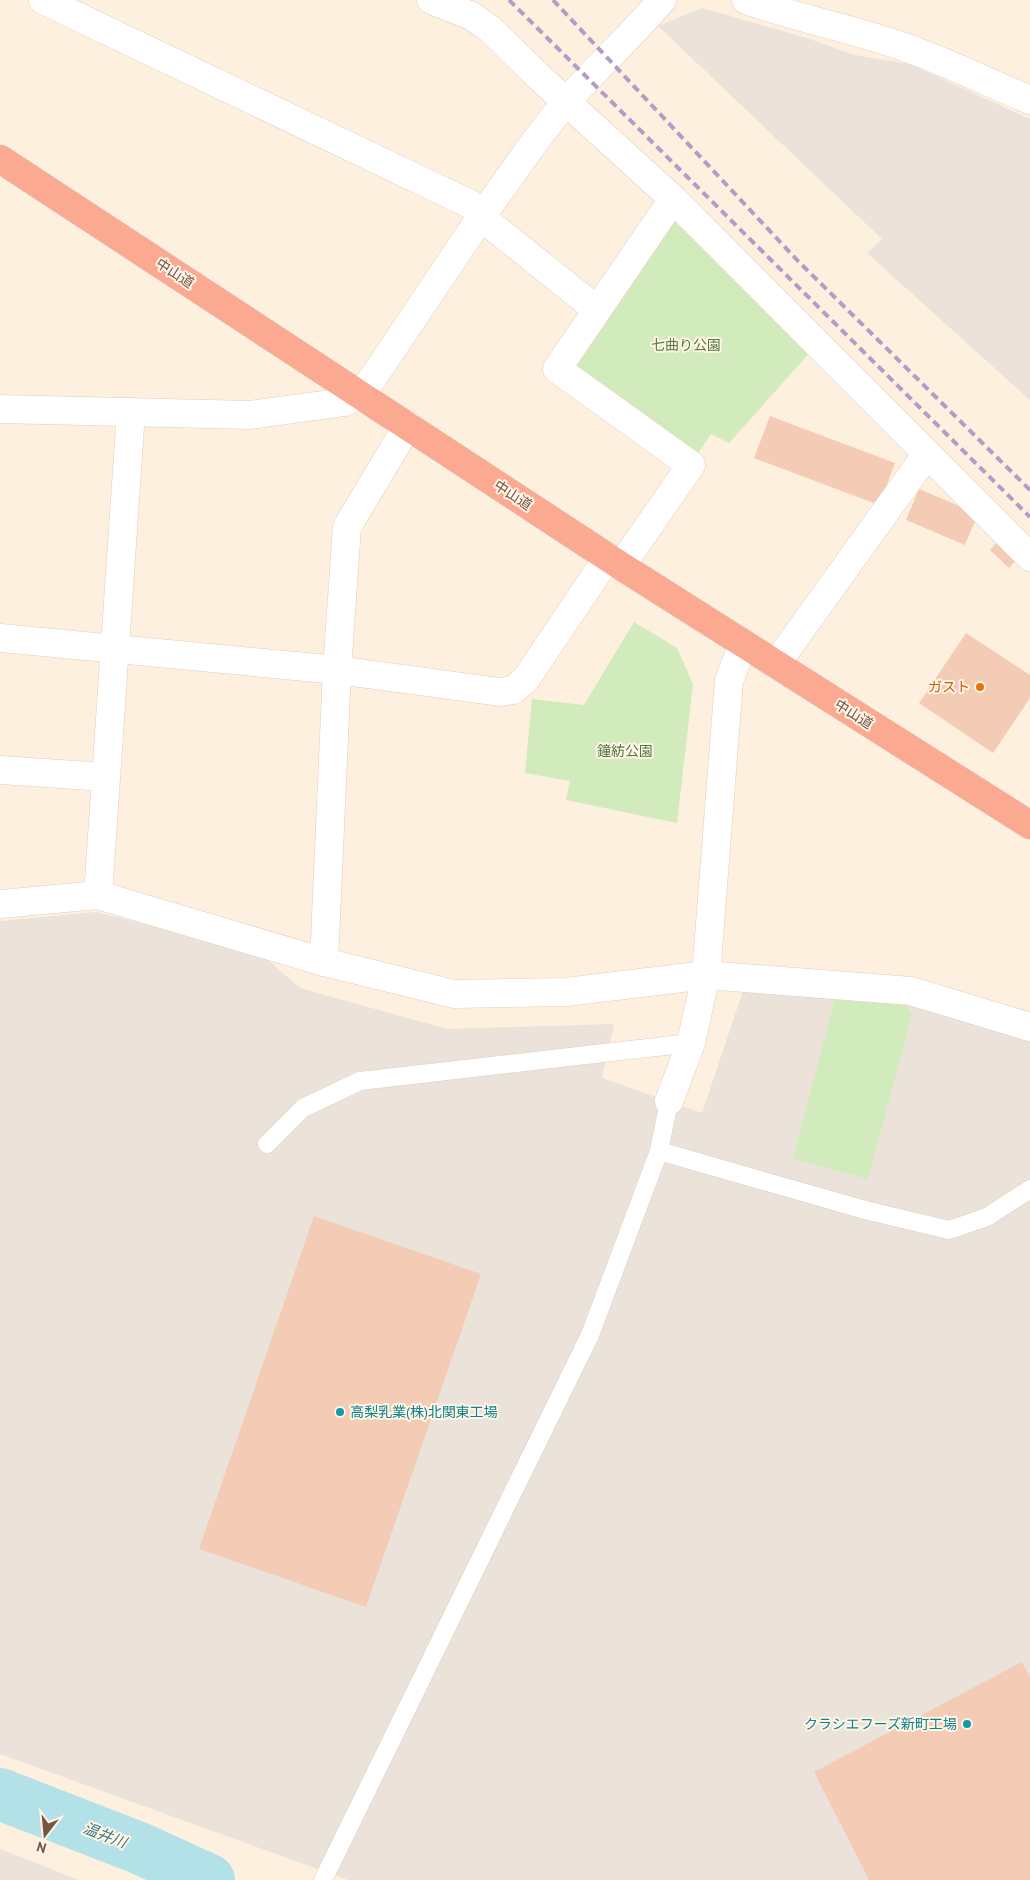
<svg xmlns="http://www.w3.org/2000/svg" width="1030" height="1880" viewBox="0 0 1030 1880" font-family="'PT Sans','Noto Sans JP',sans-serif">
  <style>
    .industrial { fill: #ebe2da }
    .green { fill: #d1ebbc }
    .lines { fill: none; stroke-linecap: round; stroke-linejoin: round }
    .river { stroke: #b2e1e7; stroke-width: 52 }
    .building { fill: #f4cbb4 }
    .lane-casing { stroke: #e3cdbd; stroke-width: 19 }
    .street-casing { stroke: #e3cdbd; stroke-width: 29 }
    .secondary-casing { stroke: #e9ceb9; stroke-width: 29 }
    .highway-casing { stroke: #dbd3cf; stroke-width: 29 }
    .lane { stroke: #fff; stroke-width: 18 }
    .street { stroke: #fff; stroke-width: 28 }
    .secondary { stroke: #fff; stroke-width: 28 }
    .highway { stroke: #fba991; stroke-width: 28 }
    .rail { stroke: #b29dc6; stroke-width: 4; stroke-dasharray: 8 5; stroke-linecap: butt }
    .food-dot { fill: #e8710a; stroke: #fff4e5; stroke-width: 2 }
    .culture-dot { fill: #0f9aa8; stroke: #fff4e5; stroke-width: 2 }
    .labels { text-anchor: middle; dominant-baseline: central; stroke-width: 4; stroke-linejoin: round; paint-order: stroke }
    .street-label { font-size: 14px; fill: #745445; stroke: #fff4e5 }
    .park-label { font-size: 14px; fill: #517a3d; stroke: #fff4e5 }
    .food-label { font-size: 14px; fill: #c56008; stroke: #fff4e5; text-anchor: end }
    .culture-label { font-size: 14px; fill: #0d838f; stroke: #fff4e5; text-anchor: start }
    .water-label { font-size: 15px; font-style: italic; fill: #3b7882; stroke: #fff4e5 }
  </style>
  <rect width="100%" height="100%" fill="#fdf0de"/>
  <!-- industrial -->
  <path class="industrial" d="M 702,8 L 807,38 L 854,55 L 909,64 L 1030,119 L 1030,400 L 867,253 L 882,239 L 658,26 Z
    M 96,912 L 259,952 L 300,988 L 447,1029 L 614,1024 L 602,1078 L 702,1113 L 744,988 L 911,997 L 1030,1034 L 1030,1880 L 348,1880 L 0,1754 L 0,921 Z
    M 0,1849 L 3,1850 L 79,1880 L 0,1880 Z"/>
  <!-- green -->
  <path class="green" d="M 673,205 L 814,348 L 729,443 L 711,434 L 694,459 L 564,367 Z
    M 634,622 L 677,648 L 693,684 L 677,823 L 566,800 L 570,781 L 525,773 L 532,699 L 584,705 Z
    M 835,999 L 904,1003 L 912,1014 L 868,1179 L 793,1159 Z"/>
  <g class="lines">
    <!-- river -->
    <path class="river" d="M 0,1794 L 139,1848 L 209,1880"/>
  </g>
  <!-- building -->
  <path class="building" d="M 770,416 L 895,463 L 879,505 L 754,458 Z
    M 919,489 L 978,514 L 965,545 L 906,520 Z
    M 1000,539 L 1019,557 L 1009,568 L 990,550 Z
    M 966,633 L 1030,675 L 1030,698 L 993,753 L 919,703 Z
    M 314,1216 L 481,1274 L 366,1607 L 199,1549 Z
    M 1022,1662 L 1030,1677 L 1030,1880 L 869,1880 L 814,1772 Z"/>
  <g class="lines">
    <!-- lane casing -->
    <g class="lane-casing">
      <path id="lane" d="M 267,1144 L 303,1108 L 360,1081 L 691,1043
        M 659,1151 L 865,1210 L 949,1230 L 987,1217 L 1030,1189
        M 323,1880 L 590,1335 L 659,1151 L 669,1101"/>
    </g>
    <!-- street casing -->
    <g class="street-casing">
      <path id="street" d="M 43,0 L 472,205 L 481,217 L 596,309
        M 431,0 L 472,16 L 490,29 L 537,75 L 673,199 L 1030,557
        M 481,217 C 509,179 537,135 568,100 C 598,66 632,35 662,0
        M 0,409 L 250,415 L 345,402 L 362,394
        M 621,566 L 691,465 L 557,369 L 673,199
        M 0,638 L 337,670 L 500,692 L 513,690 L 526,679 L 608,557
        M 776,664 L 927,454
        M 0,770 L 105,777
        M 98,895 L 131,412
        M 0,904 L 98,895 L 324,962 L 337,670 L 347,527 L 408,425
        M 706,975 L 911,991 L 1030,1027"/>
    </g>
    <!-- secondary casing -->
    <g class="secondary-casing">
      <path id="secondary" d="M 746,0 C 799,19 854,29 907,48 C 949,63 989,83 1030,100
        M 362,394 L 481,217
        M 324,962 L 454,994 L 566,992 L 706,975
        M 669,1101 L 691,1043 L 706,975 L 729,681 L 743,644"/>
    </g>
    <!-- highway casing -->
    <g class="highway-casing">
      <path id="highway" d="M 0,159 L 621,566 L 1030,825"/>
    </g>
    <!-- lane -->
    <use href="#lane" class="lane"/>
    <!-- street -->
    <use href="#street" class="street"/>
    <!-- secondary -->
    <use href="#secondary" class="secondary"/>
    <!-- highway -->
    <use href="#highway" class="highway"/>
    <!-- rail -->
    <path class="rail" d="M 509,0 L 1030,517
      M 553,0 L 798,261 L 1030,490"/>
  </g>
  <!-- markers -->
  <circle class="food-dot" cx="980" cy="687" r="5"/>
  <g class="culture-dot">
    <circle cx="340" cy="1412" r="5"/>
    <circle cx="967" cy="1724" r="5"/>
  </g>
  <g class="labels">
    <!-- street labels -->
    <g class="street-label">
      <text transform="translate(175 273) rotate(33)">中山道</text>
      <text transform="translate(513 495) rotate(33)">中山道</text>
      <text transform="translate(854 714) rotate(32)">中山道</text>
    </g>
    <!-- park labels -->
    <g class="park-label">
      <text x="686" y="345">七曲り公園</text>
      <text x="625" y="751">鐘紡公園</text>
    </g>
    <!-- food labels -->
    <g class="food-label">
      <text x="970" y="687">ガスト</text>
    </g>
    <!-- culture labels -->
    <g class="culture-label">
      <text x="350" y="1412">高梨乳業(株)北関東工場</text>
      <text x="957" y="1724" text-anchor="end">クラシエフーズ新町工場</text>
    </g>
    <!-- water labels -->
    <g class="water-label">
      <text transform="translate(105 1835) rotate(21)">温井川</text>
    </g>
  </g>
  <!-- north arrow -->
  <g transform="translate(45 1835) rotate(196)" stroke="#fff4e5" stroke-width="4" paint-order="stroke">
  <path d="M0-4L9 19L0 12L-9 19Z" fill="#745445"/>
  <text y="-8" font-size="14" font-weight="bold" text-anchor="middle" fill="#745445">N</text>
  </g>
</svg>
